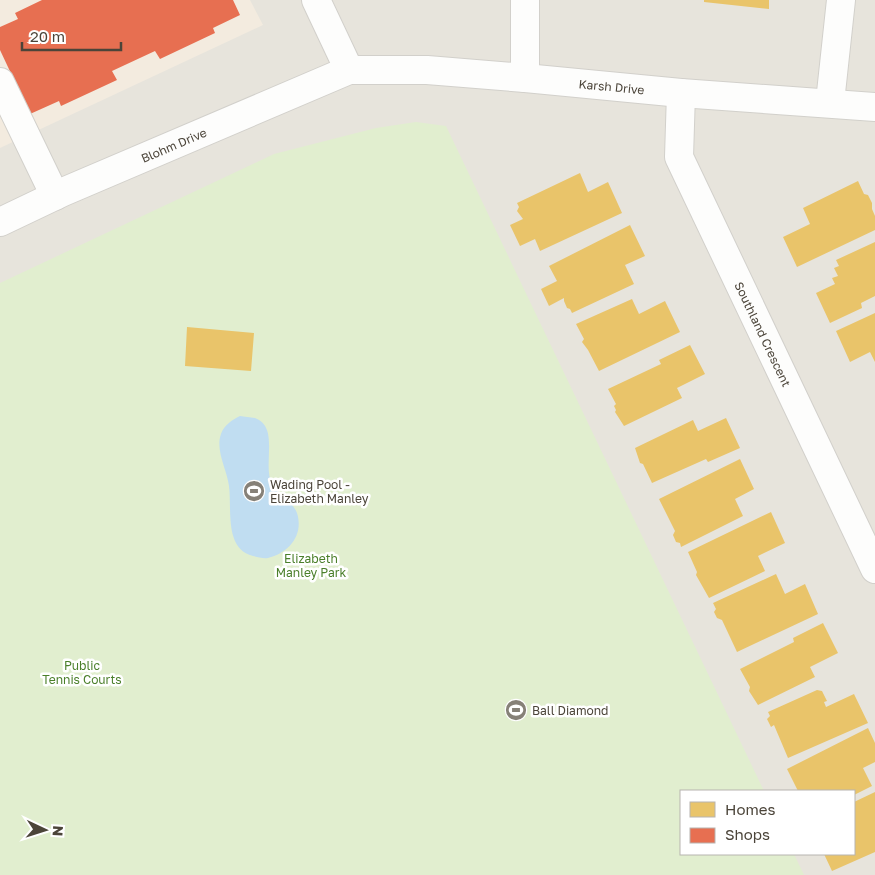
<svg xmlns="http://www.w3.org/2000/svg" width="875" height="875" viewBox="0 0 875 875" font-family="'Golos Text',sans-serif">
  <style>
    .residential { fill: #e7e4dc; fill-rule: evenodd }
    .commercial { fill: #f3ebdf }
    .green { fill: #e1eecf }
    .water { fill: #c0ddf1 }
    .homes { fill: #e9c46a }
    .shops { fill: #e76f51 }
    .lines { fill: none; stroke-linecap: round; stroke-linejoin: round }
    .minor-casing { stroke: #d2d0cb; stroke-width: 30 }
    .minor { stroke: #fdfdfc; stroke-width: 28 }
    .labels { text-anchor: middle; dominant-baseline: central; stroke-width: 5; stroke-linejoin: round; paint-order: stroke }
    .street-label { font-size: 12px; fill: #4b4439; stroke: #fff }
    .poi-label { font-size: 12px; fill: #4b4439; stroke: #fff; text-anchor: start }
    .park-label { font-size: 12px; fill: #4a7f2a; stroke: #fff }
  </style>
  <rect width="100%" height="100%" fill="#f4f2ee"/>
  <!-- residential -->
  <path class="residential" d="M 0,0 L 875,0 L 875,875 L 0,875 ZM 681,791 L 854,791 L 854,854 L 681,854 Z"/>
  <!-- commercial -->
  <path class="commercial" d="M 0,0 L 250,0 L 263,25 L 0,148 Z"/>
  <!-- green -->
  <path class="green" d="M 416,122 L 446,126 L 764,791 L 681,791 L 681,854 L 794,854 L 804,875 L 0,875 L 0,283 L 274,154 L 376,128 Z"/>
  <!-- water -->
  <path class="water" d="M 240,416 C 244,417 250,417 255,418 C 280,427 262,465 272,484 C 278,494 293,502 297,513 C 304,535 289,553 268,558 C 263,559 258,557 253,556 C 224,549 232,509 229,486 C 227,470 215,450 221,434 C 224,425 232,420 240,416 Z"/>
  <!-- homes -->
  <path class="homes" d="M 704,0 L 769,0 L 769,9 L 704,2 Z
    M 580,173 L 588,192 L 608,182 L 622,213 L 540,251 L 535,239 L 520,246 L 510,225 L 523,219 L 517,211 L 519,207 L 517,203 Z
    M 858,181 L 864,194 L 868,195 L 872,203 L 872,209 L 875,216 L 875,230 L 797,267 L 783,237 L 810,224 L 803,208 Z
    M 630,225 L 645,256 L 625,265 L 634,284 L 572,313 L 570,309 L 567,308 L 564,301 L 564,298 L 549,306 L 541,289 L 557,281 L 549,266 Z
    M 875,242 L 875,296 L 861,303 L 862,308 L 830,323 L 816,293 L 835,284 L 832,278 L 838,276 L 834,268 L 839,266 L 836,260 Z
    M 632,299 L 639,314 L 665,301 L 680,332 L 599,371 L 588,350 L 582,342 L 584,339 L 576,324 Z
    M 875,313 L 875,362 L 870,352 L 850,362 L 836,331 Z
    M 187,327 L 254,333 L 251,371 L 185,366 Z
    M 690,345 L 705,374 L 677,388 L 682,398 L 624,426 L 615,412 L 616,410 L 614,406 L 616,404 L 608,389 L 661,364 L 659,360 Z
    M 726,418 L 740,448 L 708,462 L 706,459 L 652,483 L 643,464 L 640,463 L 635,448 L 693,420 L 698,431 Z
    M 740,459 L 754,489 L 735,499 L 743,516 L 681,547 L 680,543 L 676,542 L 673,535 L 675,531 L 659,499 Z
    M 771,512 L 785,543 L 758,556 L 765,571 L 709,598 L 696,575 L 697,572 L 688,552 Z
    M 776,574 L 785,594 L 805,584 L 818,614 L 737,652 L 722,620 L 717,618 L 714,612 L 716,609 L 713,603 Z
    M 823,623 L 838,653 L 810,667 L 815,677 L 758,705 L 749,691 L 750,687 L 740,669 L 794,642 L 793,638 Z
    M 817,690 L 822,691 L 827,701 L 824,702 L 826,707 L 854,694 L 868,723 L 788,758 L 774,725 L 771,727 L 767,719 L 770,716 L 768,712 Z
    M 868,728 L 875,743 L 875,762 L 863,768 L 872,786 L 854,795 L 854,791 L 798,791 L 787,769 Z
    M 875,792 L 875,852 L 832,871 L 824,854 L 854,854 L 854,802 Z"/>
  <!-- shops -->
  <path class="shops" d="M 42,0 L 233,0 L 240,15 L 213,28 L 215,33 L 160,59 L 155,51 L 112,71 L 117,80 L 61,106 L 59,101 L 30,114 L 0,50 L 0,27 L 18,19 L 15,13 Z"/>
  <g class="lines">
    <!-- minor casing -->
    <g class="minor-casing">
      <g id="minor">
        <path d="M 316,0 L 349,70"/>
        <path d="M 525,78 L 525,0"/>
        <path d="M 0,82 L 55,196"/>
        <path id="s1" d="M 681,93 L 679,157 L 875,569"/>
        <path d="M 830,102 L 841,0"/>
        <path id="s2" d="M 0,222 L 63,192 L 349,70 L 427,70 L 525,78 L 681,93 L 875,107"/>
      </g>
    </g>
    <!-- minor -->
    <use href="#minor" class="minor"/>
  </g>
  <!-- icons -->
  <defs>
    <g id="stadium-disc" transform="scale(1.125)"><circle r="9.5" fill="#868178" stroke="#fff"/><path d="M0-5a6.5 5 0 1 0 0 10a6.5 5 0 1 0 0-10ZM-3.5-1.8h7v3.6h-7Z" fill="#fff"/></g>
  </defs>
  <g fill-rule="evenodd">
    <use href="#stadium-disc" x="254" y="491"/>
    <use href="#stadium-disc" x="516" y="710"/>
  </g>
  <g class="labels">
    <!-- street labels -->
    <g class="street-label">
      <text stroke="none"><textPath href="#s2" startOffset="644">Karsh Drive</textPath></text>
      <text stroke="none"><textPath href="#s2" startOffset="190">Blohm Drive</textPath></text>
      <text stroke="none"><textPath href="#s1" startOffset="260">Southland Crescent</textPath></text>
    </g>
    <!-- poi labels -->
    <g class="poi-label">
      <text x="270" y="484">Wading Pool -<tspan x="270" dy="14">Elizabeth Manley</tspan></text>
      <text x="532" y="710">Ball Diamond</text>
    </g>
    <!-- park labels -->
    <g class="park-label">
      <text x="311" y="558">Elizabeth<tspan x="311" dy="14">Manley Park</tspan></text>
      <text x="82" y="665">Public<tspan x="82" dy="14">Tennis Courts</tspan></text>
    </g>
  </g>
  <!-- legend -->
  <rect x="680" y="790" width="175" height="65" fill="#ffffff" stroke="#b7b4b0"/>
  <rect x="690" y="802" width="25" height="15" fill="#e9c46a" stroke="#b7b4b0"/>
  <text x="725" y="815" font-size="15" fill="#4b4439">Homes</text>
  <rect x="690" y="828" width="25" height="15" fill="#e76f51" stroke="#b7b4b0"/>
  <text x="725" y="840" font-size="15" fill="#4b4439">Shops</text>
  <!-- north arrow -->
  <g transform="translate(45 830) rotate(94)" stroke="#ffffff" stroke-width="4" paint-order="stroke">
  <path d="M0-4L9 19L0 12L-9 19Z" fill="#4b4439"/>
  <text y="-8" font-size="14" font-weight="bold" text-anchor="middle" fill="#4b4439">N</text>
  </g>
  <!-- scale -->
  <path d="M22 42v8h99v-8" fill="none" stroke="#4b4439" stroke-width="2.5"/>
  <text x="30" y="42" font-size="15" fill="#4b4439" stroke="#ffffff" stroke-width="4" paint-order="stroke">20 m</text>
</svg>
